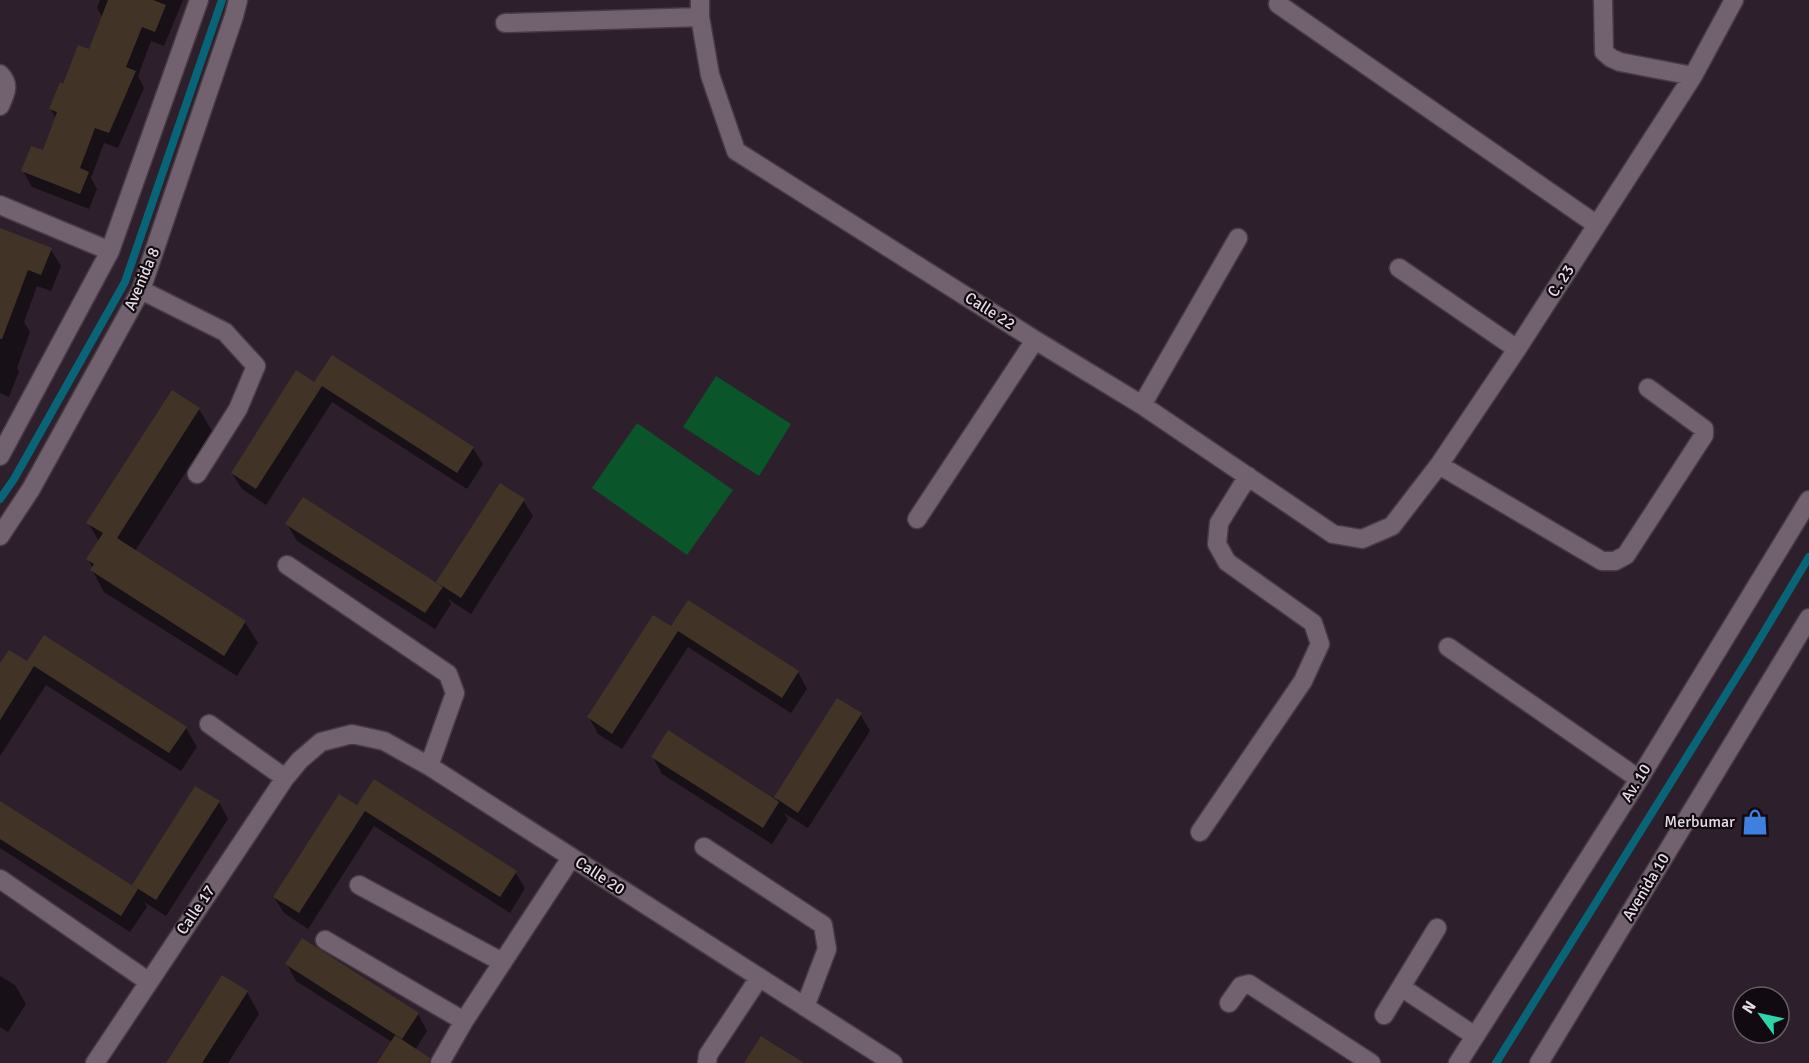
<svg xmlns="http://www.w3.org/2000/svg" width="1809" height="1063" viewBox="0 0 1809 1063" font-family="Signika,sans-serif">
  <style>
    .green { fill: #0a562a }
    .shadow { fill: #0007 }
    .lines { fill: none; stroke-linecap: round; stroke-linejoin: round }
    .stream { stroke: #076577; stroke-width: 8 }
    .building { fill: #413426 }
    .minor-casing { stroke: #473c46; stroke-width: 21 }
    .minor { stroke: #726270; stroke-width: 18 }
    .labels { text-anchor: middle; dominant-baseline: central; stroke-width: 4.5; stroke-linejoin: round; paint-order: stroke }
    .street-label { font-size: 16px; fill: #e5dce4; stroke: #110b11 }
    .poi-label { font-size: 16px; fill: #e5dce4; stroke: #110b11; text-anchor: end }
  </style>
  <rect width="100%" height="100%" fill="#2d1f2b"/>
  <!-- green -->
  <path class="green" d="M 716,376 L 791,424 L 759,476 L 683,427 Z
    M 637,423 L 733,490 L 687,555 L 592,488 Z"/>
  <!-- shadow -->
  <path class="shadow" d="M 100,0 L 183,0 L 164,46 L 151,41 L 138,76 L 144,88 L 118,148 L 104,143 L 91,178 L 97,189 L 89,209 L 32,187 L 23,171 L 44,152 L 56,119 L 51,109 L 64,86 L 90,51 L 103,18 L 97,8 Z
    M 0,230 L 51,250 L 61,266 L 51,291 L 37,286 L 24,322 L 30,332 L 17,368 L 19,371 L 9,397 L 0,393 Z
    M 332,357 L 473,448 L 483,464 L 467,489 L 332,402 L 266,505 L 242,489 L 232,473 L 315,384 Z
    M 199,409 L 212,431 L 135,551 L 245,622 L 258,643 L 237,676 L 104,592 L 92,570 L 93,568 L 88,559 L 99,541 L 88,523 Z
    M 523,500 L 533,516 L 471,614 L 448,599 L 451,604 L 435,629 L 297,541 L 287,524 L 441,587 L 438,582 Z
    M 671,628 L 798,672 L 807,689 L 791,713 L 688,647 L 622,749 L 598,734 L 589,717 Z
    M 44,637 L 186,728 L 197,747 L 181,771 L 46,685 L 0,756 L 0,666 L 27,663 Z
    M 860,714 L 870,731 L 808,828 L 784,813 L 788,819 L 772,844 L 662,774 L 653,757 L 669,733 L 779,803 L 776,797 Z
    M 219,802 L 228,819 L 166,916 L 144,902 L 147,907 L 130,932 L 0,848 L 0,803 L 137,890 L 134,885 Z
    M 358,807 L 515,872 L 525,888 L 510,913 L 374,826 L 308,929 L 284,913 L 274,897 Z
    M 287,964 L 418,1014 L 427,1031 L 415,1050 L 424,1063 L 379,1063 L 392,1042 L 296,981 Z
    M 0,976 L 15,985 L 26,1004 L 8,1032 L 0,1027 Z
    M 247,992 L 259,1014 L 228,1063 L 167,1063 Z"/>
  <g class="lines">
    <!-- stream -->
    <path class="stream" d="M 0,499 L 14,479 L 125,282 L 222,0
      M 1496,1063 L 1749,657 L 1809,557"/>
  </g>
  <!-- building -->
  <path class="building" d="M 108,0 L 153,0 L 166,5 L 155,32 L 142,27 L 126,67 L 136,71 L 109,133 L 95,128 L 80,168 L 89,172 L 80,194 L 21,171 L 31,146 L 43,150 L 57,112 L 49,109 L 60,82 L 63,84 L 78,45 L 89,49 Z
    M 0,228 L 52,248 L 41,275 L 28,270 L 2,339 L 0,339 Z
    M 332,355 L 474,447 L 457,473 L 322,386 L 256,489 L 231,473 L 296,370 L 314,382 Z
    M 172,390 L 200,408 L 117,538 L 246,621 L 224,656 L 90,570 L 94,564 L 86,559 L 103,533 L 86,523 Z
    M 500,483 L 525,499 L 461,598 L 436,582 Z
    M 303,497 L 443,587 L 425,613 L 285,524 Z
    M 688,600 L 799,671 L 782,698 L 678,631 L 612,734 L 587,717 L 653,615 L 671,626 Z
    M 44,635 L 187,727 L 169,753 L 34,666 L 0,720 L 0,663 L 9,650 L 27,661 Z
    M 837,698 L 862,713 L 798,813 L 774,797 Z
    M 668,730 L 779,802 L 763,828 L 651,757 Z
    M 374,779 L 517,871 L 500,897 L 365,811 L 299,913 L 273,897 L 339,794 L 357,805 Z
    M 195,786 L 220,801 L 156,900 L 132,885 Z
    M 0,801 L 138,889 L 121,916 L 0,839 Z
    M 302,938 L 419,1013 L 402,1039 L 285,964 Z
    M 222,975 L 248,991 L 202,1063 L 166,1063 Z
    M 395,1035 L 430,1058 L 429,1063 L 377,1063 Z
    M 761,1036 L 804,1063 L 744,1063 Z"/>
  <g class="lines">
    <!-- minor casing -->
    <g class="minor-casing">
      <path id="minor" d="M 700,0 L 700,17 L 710,75 L 736,151 L 1035,340 L 1142,405 L 1333,534 L 1362,539 L 1392,526 L 1439,465 L 1517,349 L 1693,76 L 1734,0
        M 1603,0 L 1604,52 L 1611,58 L 1620,62 L 1693,76
        M 1278,4 L 1597,225
        M 505,23 L 700,17
        M 0,74 C 11,85 5,94 0,106
        M 0,205 L 110,251
        M 1399,268 L 1517,349
        M 141,290 L 225,332 L 256,366 L 238,409 L 197,474
        M 1142,405 L 1238,238
        M 0,456 L 110,251 L 199,0
        M 1439,465 L 1602,561 L 1615,561 L 1626,555 L 1704,435 L 1704,429 L 1648,388
        M 917,519 L 1035,340
        M 0,536 L 31,489 L 141,290 L 234,16 L 238,0
        M 287,565 L 448,674 L 455,693 L 429,766
        M 1448,647 L 1639,779
        M 209,724 L 285,778
        M 1200,832 L 1303,681 L 1320,644 L 1313,623 L 1227,562 L 1217,544 L 1219,523 L 1248,476
        M 704,847 L 823,925 L 827,949 L 805,1007
        M 0,879 L 149,982
        M 359,885 L 502,962
        M 325,940 L 464,1021
        M 1401,987 L 1475,1036
        M 1229,1003 L 1241,986 L 1249,984 L 1371,1063
        M 1384,1015 L 1437,928
        M 95,1063 L 285,778 L 300,760 L 321,742 L 352,734 L 384,741 L 429,766 L 893,1063
        M 440,1063 L 464,1021 L 571,858
        M 707,1063 L 708,1055 L 759,978
        M 1458,1063 L 1639,779 L 1809,500
        M 1539,1063 L 1809,618"/>
    </g>
    <!-- minor -->
    <use href="#minor" class="minor"/>
  </g>
  <!-- icons -->
  <defs>
    <g id="shop-bare" transform="scale(2.07)"><path d="M-5-2.5h2.3a2.7 3.5 0 0 1 5.4 0H5L5.5 6h-11ZM-1.5-2.5h3a1.5 2.3 0 0 0-3 0Z" fill="#3f7fe0" stroke="#110b11" stroke-width="2.5" paint-order="stroke"/></g>
  </defs>
  <g fill-rule="evenodd">
    <use href="#shop-bare" x="1755" y="822"/>
  </g>
  <g class="labels">
    <!-- street labels -->
    <g class="street-label">
      <text transform="translate(142 279) rotate(-67)">Avenida 8</text>
      <text transform="translate(1561 281) rotate(-57)">C. 23</text>
      <text transform="translate(990 311) rotate(32)">Calle 22</text>
      <text transform="translate(1636 783) rotate(-58)">Av. 10</text>
      <text transform="translate(600 876) rotate(33)">Calle 20</text>
      <text transform="translate(1646 887) rotate(-59)">Avenida 10</text>
      <text transform="translate(196 910) rotate(-56)">Calle 17</text>
    </g>
    <!-- poi labels -->
    <g class="poi-label">
      <text x="1735" y="822">Merbumar</text>
    </g>
  </g>
  <!-- north arrow -->
  <g transform="translate(1761 1015) rotate(303)"><circle r="28" fill="#110b11" stroke="#665f65" stroke-width="1.5"/>
  <path d="M0-4.5L10 22L0 15L-10 22Z" fill="#2ed4aa"/>
  <text y="-9" font-size="16" font-weight="bold" text-anchor="middle" fill="#e5dce4">N</text>
  </g>
</svg>
